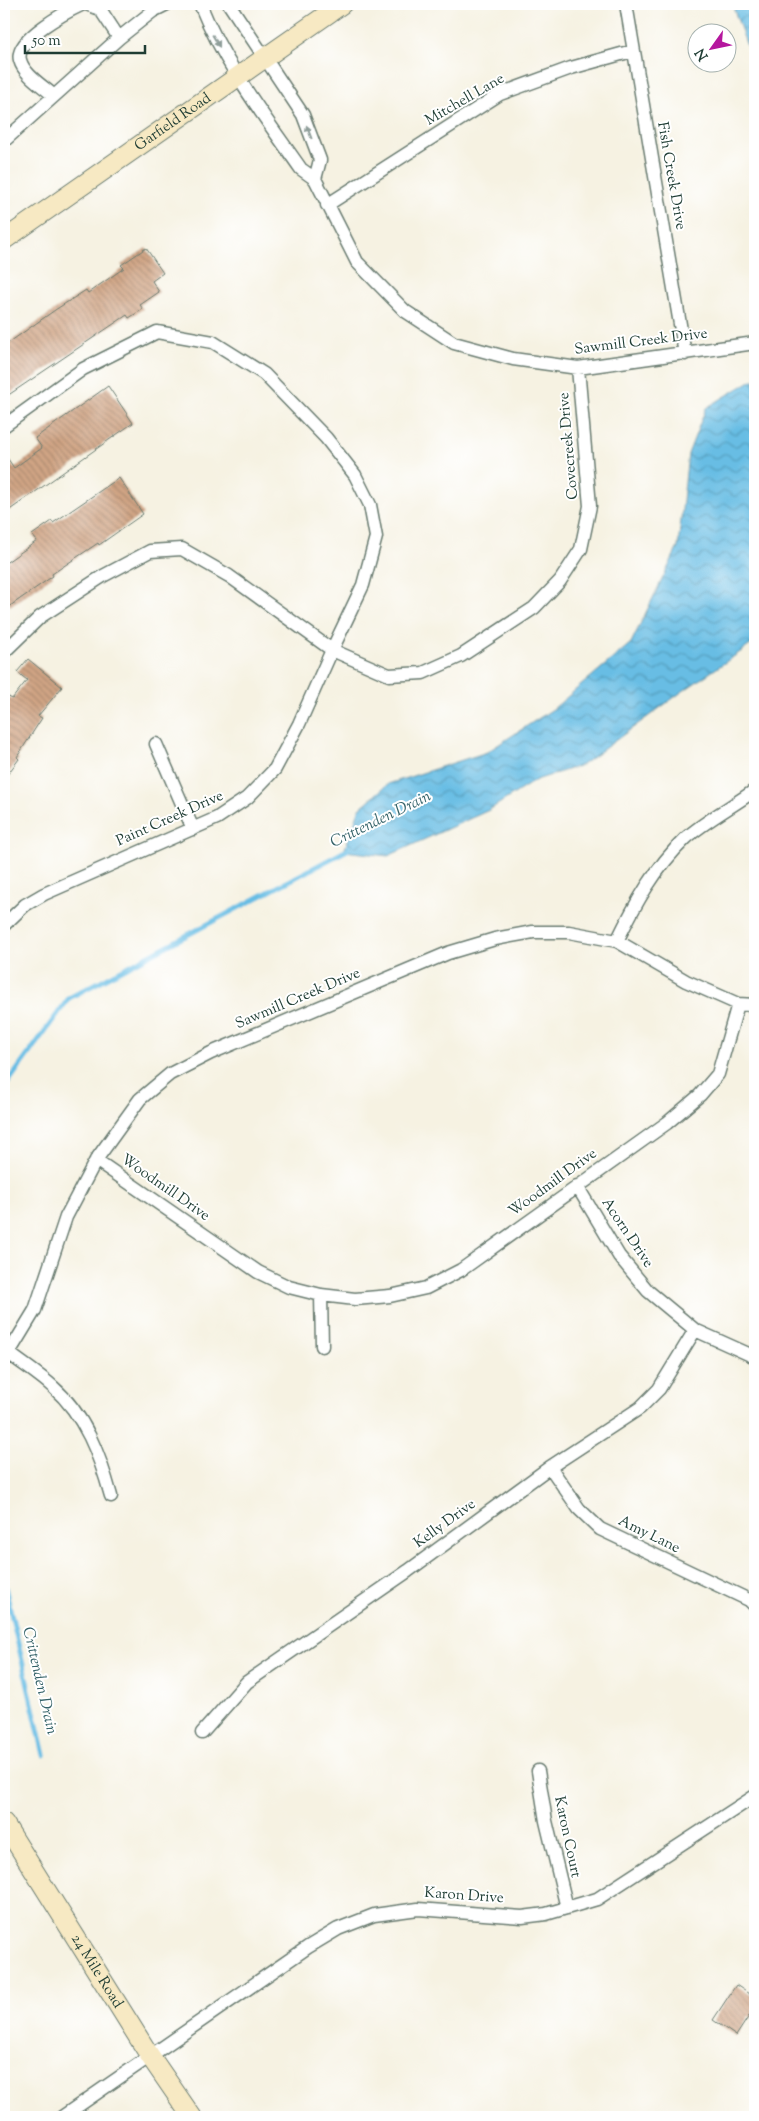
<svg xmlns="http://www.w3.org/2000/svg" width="759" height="2121" viewBox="0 0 759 2121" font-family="'Sorts Mill Goudy',serif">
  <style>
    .water { fill: url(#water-waves); stroke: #437d8c }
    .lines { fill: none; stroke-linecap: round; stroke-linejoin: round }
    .stream { stroke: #67bde4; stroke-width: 5 }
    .building { fill: url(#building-back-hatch) }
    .street-casing { stroke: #6a7c71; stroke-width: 15 }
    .secondary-casing { stroke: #6a7c71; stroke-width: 21 }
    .street { stroke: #fff; stroke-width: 12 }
    .secondary { stroke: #f7e9c3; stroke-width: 19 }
    .oneway { fill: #8f9e9a }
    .labels { text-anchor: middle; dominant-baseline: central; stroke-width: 4; stroke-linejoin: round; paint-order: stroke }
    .street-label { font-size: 15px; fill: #1f3d34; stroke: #fff }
    .water-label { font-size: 16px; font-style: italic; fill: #356369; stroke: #fff }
  </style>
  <defs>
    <pattern id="water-waves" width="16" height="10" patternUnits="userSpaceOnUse" patternTransform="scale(1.25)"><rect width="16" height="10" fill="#67bde4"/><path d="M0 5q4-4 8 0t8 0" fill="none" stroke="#549bba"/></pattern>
    <pattern id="building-back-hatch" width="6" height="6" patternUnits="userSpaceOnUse" patternTransform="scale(1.25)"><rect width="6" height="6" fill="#d0a484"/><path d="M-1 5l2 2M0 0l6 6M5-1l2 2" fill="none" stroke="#a8876d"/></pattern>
  </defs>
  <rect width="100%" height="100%" fill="#fff"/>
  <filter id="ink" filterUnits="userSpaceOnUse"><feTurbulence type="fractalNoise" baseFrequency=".02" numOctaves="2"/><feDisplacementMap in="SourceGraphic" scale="10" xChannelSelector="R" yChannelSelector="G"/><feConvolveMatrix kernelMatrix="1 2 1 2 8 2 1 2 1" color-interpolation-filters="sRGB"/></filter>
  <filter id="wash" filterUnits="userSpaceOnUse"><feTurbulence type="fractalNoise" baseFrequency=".0096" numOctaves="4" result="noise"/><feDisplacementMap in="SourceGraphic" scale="20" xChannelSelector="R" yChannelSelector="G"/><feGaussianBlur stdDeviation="1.12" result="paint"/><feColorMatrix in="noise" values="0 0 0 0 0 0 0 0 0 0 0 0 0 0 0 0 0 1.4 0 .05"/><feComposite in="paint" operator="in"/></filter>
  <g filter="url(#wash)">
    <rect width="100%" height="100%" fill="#f6f2e2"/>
    <!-- water -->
    <path class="water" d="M 732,4 L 755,4 L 755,81 L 749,52 Z
      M 752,380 L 755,380 L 755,642 L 683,691 L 582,765 L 536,780 L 489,810 L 388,856 L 344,851 L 360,808 L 388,784 L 487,752 L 553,709 L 631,643 L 678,547 L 688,454 L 706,408 Z"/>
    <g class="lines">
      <!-- stream -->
      <path class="stream" d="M 4,1088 L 69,998 L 349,849
        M 4,1583 L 44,1755"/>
    </g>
    <g id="blocks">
      <!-- building -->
      <path class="building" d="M 146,248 L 163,273 L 152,281 L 159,292 L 140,305 L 143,309 L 129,318 L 127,315 L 4,398 L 4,346 L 55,310 L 86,290 L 88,293 L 124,268 L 121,265 Z
        M 108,386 L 133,423 L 4,514 L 4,453 L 14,468 L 42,448 L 35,438 Z
        M 119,478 L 143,514 L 99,545 L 98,543 L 52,574 L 53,576 L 10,606 L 4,598 L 4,564 L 37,541 L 32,535 L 52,521 L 53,523 Z
        M 28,659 L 62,687 L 38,716 L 42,718 L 17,757 L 19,759 L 4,779 L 4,694 L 12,699 L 27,680 L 17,672 Z
        M 736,1985 L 755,1998 L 755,2020 L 749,2016 L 736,2036 L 713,2020 Z"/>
    </g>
  </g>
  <g filter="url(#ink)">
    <use href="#blocks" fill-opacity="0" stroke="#6a7c71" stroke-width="1"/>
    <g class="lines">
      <!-- street casing -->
      <g class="street-casing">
        <path id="street" d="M 86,4 L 100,9 L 119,38
          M 200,4 C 224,64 264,116 301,169 L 315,179 L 357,262 L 405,311 L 454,343 L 513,359 L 578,368 L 755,343
          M 229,4 L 303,115 L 320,160 L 315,179
          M 626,4 L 685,354
          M 54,96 C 43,86 24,75 20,60 C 14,39 68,11 83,4
          M 4,141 L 119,38 L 153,11 L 167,4
          M 327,205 L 500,94 L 571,68 L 632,51
          M 4,426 L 83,369 L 157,332 L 213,342 L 264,374 L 326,438 L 355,475 L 370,505 L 376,537 L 363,585 L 332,650 L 389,675 L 423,673 L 461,656 L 534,608 L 560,581 L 581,549 L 590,506 L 578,368
          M 4,652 L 40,617 L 103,576 L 150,551 L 182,549 L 229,576 L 332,650 L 299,724 L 275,769 L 247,798 L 217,818 L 44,894 L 25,905 L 4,925
          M 156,744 L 193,829
          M 617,941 C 635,904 655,868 685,839 C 703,822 735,805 755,790
          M 96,1160 L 258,1272 L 289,1287 L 321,1295 L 355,1299 L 390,1296 L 426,1288 L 461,1270 L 667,1123 L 700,1095 L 718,1074 L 738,1004
          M 577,1186 L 619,1256 L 648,1291 L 695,1330 L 755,1357
          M 321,1295 L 322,1346
          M 10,1354 C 24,1365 40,1375 53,1387 C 85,1415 100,1456 111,1496
          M 4,1361 L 35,1310 L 66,1217 L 96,1160 L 140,1099 L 170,1074 L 211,1053 L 448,953 L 495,939 L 533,932 L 569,932 L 617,941 L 686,981 L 738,1004 L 755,1005
          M 550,1467 L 579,1509 L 600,1529 L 749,1600 L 755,1606
          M 202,1733 L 247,1682 L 408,1571 L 550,1467 L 640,1408 L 659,1389 L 695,1330
          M 538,1771 L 546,1821 L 567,1908
          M 62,2117 L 308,1947 L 338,1929 L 374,1915 L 418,1909 L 522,1917 L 546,1914 L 597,1899 L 755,1796"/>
      </g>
      <!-- secondary casing -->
      <g class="secondary-casing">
        <g id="secondary">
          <path id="s1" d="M 4,240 L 342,4"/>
          <path id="s2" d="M 4,1823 L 150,2056 L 192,2117"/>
        </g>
      </g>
      <!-- street -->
      <use href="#street" class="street"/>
      <!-- secondary -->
      <use href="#secondary" class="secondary"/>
    </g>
    <!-- one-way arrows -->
    <defs><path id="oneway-solid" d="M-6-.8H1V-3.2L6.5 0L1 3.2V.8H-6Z" transform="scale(1.25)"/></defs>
    <g class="oneway">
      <use href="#oneway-solid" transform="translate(216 41) rotate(60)"/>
      <use href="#oneway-solid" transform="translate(309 132) rotate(-111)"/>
    </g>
  </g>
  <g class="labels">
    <!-- street labels -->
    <g class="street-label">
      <text transform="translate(465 100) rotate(-30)">Mitchell Lane</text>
      <text stroke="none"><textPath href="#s1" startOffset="206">Garfield Road</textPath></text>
      <text transform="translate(671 176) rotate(80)">Fish Creek Drive</text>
      <text transform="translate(641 342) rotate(-7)">Sawmill Creek Drive</text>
      <text transform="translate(569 446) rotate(-95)">Covecreek Drive</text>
      <text transform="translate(170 819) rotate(-24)">Paint Creek Drive</text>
      <text transform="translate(298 999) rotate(-23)">Sawmill Creek Drive</text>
      <text transform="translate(553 1183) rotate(-36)">Woodmill Drive</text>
      <text transform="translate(165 1188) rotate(35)">Woodmill Drive</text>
      <text transform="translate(627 1233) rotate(56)">Acorn Drive</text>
      <text transform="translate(445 1524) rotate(-36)">Kelly Drive</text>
      <text transform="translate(649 1535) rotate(26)">Amy Lane</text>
      <text transform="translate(567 1837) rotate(78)">Karon Court</text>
      <text transform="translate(464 1896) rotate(4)">Karon Drive</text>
      <text stroke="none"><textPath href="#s2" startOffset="175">24 Mile Road</textPath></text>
    </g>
    <!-- water labels -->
    <g class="water-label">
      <text transform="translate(381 820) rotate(-26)">Crittenden Drain</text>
      <text transform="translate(39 1681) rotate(77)">Crittenden Drain</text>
    </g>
  </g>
  <!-- margin -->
  <rect width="759" height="2121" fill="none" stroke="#fff" stroke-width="20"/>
  <!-- north arrow -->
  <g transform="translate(712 48) rotate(237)"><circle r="24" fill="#ffffff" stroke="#a5b1ae"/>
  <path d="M0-4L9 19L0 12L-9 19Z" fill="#b5179e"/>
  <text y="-8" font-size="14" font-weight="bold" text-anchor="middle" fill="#1f3d34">N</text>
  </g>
  <!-- scale -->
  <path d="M25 45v8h120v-8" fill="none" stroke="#1f3d34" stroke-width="2.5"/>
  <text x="32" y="45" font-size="15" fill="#1f3d34" stroke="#ffffff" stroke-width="4" paint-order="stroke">50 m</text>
</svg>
